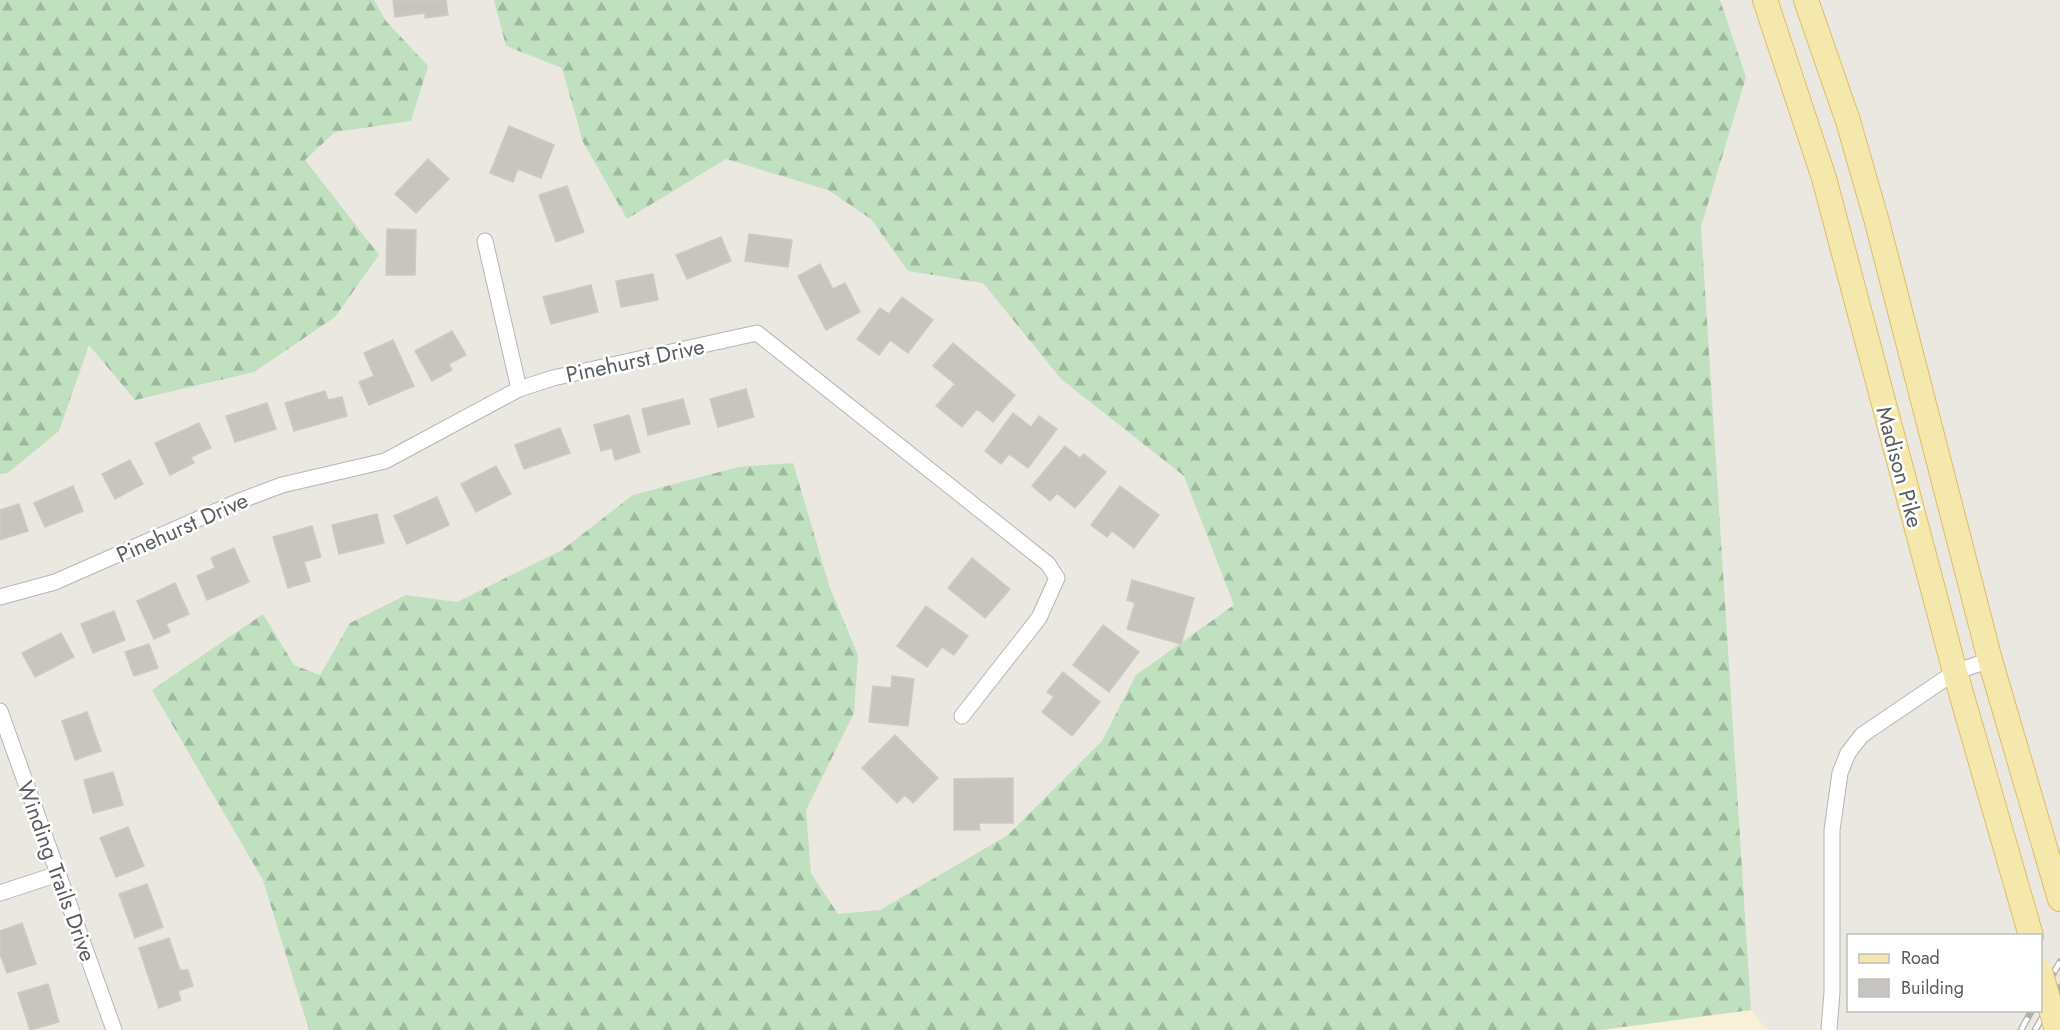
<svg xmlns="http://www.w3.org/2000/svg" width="2060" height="1030" viewBox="0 0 2060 1030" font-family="Jost,sans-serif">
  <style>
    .commercial { fill: #f9f1d7 }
    .forest { fill: url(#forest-firs) }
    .building { fill: #c8c5c0; stroke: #cecac0; stroke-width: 1.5 }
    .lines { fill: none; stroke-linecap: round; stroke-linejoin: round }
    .minor-casing { stroke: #b3b6ba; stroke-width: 17 }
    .primary-casing { stroke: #e0bc65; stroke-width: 26 }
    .minor { stroke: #fff; stroke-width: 15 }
    .primary { stroke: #f5e8ac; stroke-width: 24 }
    .rail-casing { stroke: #afb0b0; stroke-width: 7 }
    .rail { stroke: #fff; stroke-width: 4.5; stroke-dasharray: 14; stroke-linecap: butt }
    .primary-bridge-casing { stroke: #e0bc65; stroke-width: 26; stroke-linecap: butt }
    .primary-bridge { stroke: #f5e8ac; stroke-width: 24 }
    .labels { text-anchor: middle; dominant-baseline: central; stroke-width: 5; stroke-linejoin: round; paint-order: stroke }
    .street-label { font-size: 22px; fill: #595c60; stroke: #fff }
  </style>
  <defs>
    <pattern id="forest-firs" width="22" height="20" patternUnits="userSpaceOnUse" patternTransform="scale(1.5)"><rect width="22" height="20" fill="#c0e0c0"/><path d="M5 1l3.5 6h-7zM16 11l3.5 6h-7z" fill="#9fb99f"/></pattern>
  </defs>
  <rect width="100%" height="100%" fill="#ebe8e1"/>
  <!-- commercial -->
  <path class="commercial" d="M 1751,1010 L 1767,1030 L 1601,1030 Z"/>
  <!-- forest -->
  <path class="forest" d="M 0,0 L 374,0 L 386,21 L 428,66 L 411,121 L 335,132 L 305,160 L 379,255 L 335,317 L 254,372 L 135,400 L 89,345 L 59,431 L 8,473 L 0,474 Z
    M 494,0 L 1720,0 L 1746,77 L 1701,227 L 1751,1010 L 1601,1030 L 309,1030 L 263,880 L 152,690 L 263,614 L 294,665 L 320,675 L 350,623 L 406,595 L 457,602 L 562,550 L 633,495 L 738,467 L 793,463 L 830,588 L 858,655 L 854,713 L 806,810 L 811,873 L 838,914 L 880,910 L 1008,835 L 1102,741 L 1136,675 L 1234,605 L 1184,476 L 1061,379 L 983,283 L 908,271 L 871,219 L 828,190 L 726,159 L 627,219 L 583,142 L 562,68 L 506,46 Z"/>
  <!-- building -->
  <path class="building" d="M 393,0 L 446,0 L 448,15 L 425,18 L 425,13 L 395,17 Z
    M 509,126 L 554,145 L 541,178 L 518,169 L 513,182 L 490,173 Z
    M 428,159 L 449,179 L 416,213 L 395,194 Z
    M 567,186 L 584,232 L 556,242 L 539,195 Z
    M 387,229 L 416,230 L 415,275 L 386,275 Z
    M 749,234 L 792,240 L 788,267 L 745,261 Z
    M 721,237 L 731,261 L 687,279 L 676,255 Z
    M 820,264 L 833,289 L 845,283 L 860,312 L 826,330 L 798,276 Z
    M 653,274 L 658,300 L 621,307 L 616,281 Z
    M 591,285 L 598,312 L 551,324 L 543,297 Z
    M 902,297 L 933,320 L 908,353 L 890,340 L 879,355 L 857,339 L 880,308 L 889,314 Z
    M 452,331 L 466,355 L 449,364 L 452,370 L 432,381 L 415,351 Z
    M 393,340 L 414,386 L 369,405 L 359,382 L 374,376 L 364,353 Z
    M 953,343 L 1015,395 L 993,422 L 977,409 L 962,427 L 936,406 L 955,384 L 933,366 Z
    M 746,389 L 754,417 L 718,427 L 710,399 Z
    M 325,391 L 328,400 L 342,397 L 347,416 L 294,431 L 285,403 Z
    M 683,399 L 690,424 L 648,435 L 642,409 Z
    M 267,403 L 276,429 L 235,442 L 226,416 Z
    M 1013,413 L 1031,427 L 1039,416 L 1057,429 L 1028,468 L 1009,454 L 1001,464 L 985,451 Z
    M 629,415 L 640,452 L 615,460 L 612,448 L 601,451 L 594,425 Z
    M 199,423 L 211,448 L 191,457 L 194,463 L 170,475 L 155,443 Z
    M 560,428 L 570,453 L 524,469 L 515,445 Z
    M 1065,446 L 1080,458 L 1084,454 L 1106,472 L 1075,508 L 1057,493 L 1050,501 L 1032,486 Z
    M 130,460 L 143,484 L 115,499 L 102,474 Z
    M 496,466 L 511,494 L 476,512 L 461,484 Z
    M 73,486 L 83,511 L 45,527 L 34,503 Z
    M 1120,486 L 1159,515 L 1134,548 L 1112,531 L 1107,537 L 1091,525 Z
    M 437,497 L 449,525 L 407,544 L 394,516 Z
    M 19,504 L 28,531 L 0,540 L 0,510 Z
    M 377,514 L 384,543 L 339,554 L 332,525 Z
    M 312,526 L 321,557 L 304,562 L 310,581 L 288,588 L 273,537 Z
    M 234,548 L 249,582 L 207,600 L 197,576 L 215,568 L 211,558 Z
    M 972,558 L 1010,589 L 985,618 L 948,588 Z
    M 1132,580 L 1194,598 L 1181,644 L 1127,629 L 1135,603 L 1127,600 Z
    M 175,583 L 189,614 L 166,624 L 170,632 L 154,639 L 137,601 Z
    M 926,606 L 968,636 L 954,655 L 942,647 L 927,667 L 897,646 Z
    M 114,611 L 125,640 L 93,653 L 81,624 Z
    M 1103,625 L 1139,652 L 1109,692 L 1073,665 Z
    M 61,633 L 74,657 L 35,677 L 22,653 Z
    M 149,644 L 158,668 L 134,676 L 125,652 Z
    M 1063,672 L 1100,702 L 1072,736 L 1042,712 L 1054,697 L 1047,692 Z
    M 892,676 L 914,679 L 908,726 L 869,722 L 873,686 L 891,688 Z
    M 87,712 L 101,751 L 75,760 L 62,721 Z
    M 895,735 L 938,778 L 913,803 L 905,795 L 897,803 L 862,768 Z
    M 113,772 L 123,805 L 93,813 L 84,780 Z
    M 1013,778 L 1013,823 L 979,823 L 980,830 L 954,830 L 954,779 Z
    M 128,827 L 144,866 L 116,877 L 100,838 Z
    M 147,884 L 163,927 L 135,938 L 119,894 Z
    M 22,923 L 36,964 L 7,973 L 0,954 L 0,931 Z
    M 169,938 L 180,970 L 188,970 L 193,986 L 178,991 L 181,1000 L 159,1008 L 139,948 Z
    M 48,984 L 59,1022 L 30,1030 L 18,993 Z"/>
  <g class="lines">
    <!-- minor casing -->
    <g class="minor-casing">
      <path id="minor" d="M 485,241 L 519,389
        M 0,597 L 55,582 L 237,502 L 282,485 L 385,461 L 519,389 L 553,378 L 757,333 L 1048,564 L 1057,578 L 1039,618 L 962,716
        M 0,711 L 114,1030
        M 0,893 L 58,874
        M 1829,1030 L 1832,992 L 1832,830 L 1840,773 L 1848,753 L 1862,735 L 1955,672 L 1990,660"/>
    </g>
    <!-- primary casing -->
    <g class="primary-casing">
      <path id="primary" d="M 1765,0 L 1824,178 L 1955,672 L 2031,936
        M 1806,0 L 1848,121 L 1877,222 L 1990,660 L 2060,899"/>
    </g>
    <!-- minor -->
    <use href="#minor" class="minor"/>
    <!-- primary -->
    <use href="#primary" class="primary"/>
    <!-- rail casing -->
    <g class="rail-casing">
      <path id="rail" d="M 2040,996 L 2060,962
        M 2021,1030 L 2032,1010
        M 2035,1030 L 2060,987"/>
    </g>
    <!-- rail -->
    <use href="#rail" class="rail"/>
    <!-- primary-bridge casing -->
    <g class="primary-bridge-casing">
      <path id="primary-bridge" d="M 2040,971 L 2057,1030"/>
    </g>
    <!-- primary-bridge -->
    <use href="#primary-bridge" class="primary-bridge"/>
  </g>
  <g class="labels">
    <!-- street labels -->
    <g class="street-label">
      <text transform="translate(635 360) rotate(-12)">Pinehurst Drive</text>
      <text transform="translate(1900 467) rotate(75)">Madison Pike</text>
      <text transform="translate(182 527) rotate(-24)">Pinehurst Drive</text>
      <text transform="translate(57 871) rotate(70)">Winding Trails Drive</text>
    </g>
  </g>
  <!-- legend -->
  <rect x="1847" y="934" width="195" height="78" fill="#ffffff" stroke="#bdbebf" stroke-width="1.5"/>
  <rect x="1859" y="954" width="30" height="9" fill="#f5e8ac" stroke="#bdbebf" stroke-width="1.5"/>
  <text x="1901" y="964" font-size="18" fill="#595c60">Road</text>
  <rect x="1859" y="979" width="30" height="18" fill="#c8c5c0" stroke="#bdbebf" stroke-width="1.5"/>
  <text x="1901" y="994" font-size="18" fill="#595c60">Building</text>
</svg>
